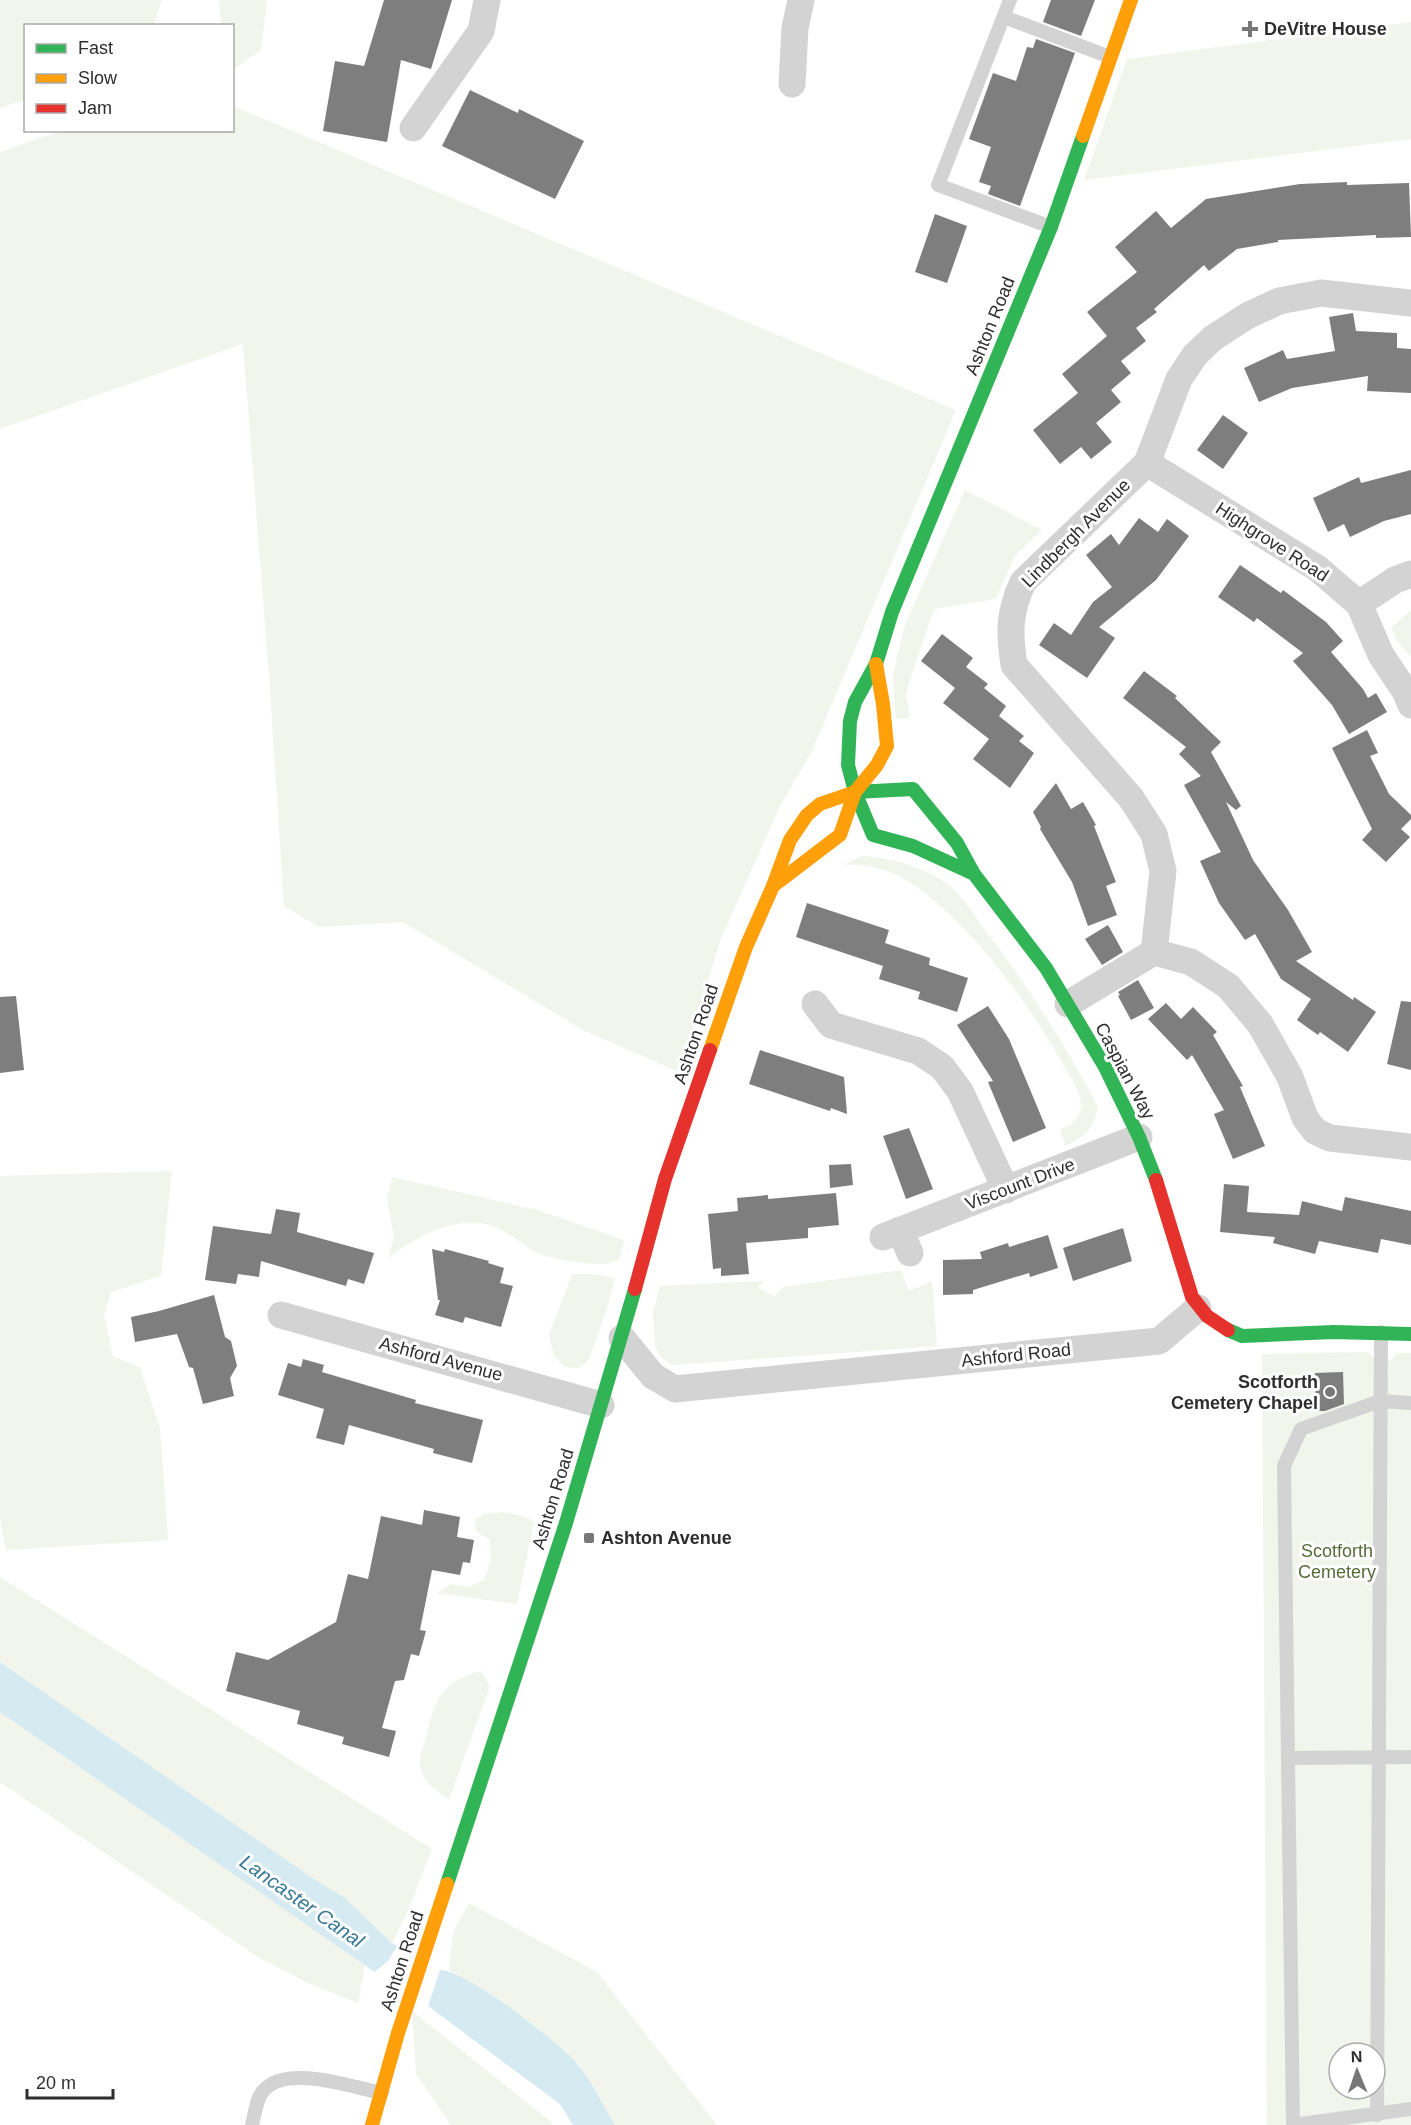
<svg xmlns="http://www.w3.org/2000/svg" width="1411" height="2125" viewBox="0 0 1411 2125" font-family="Helvetica,sans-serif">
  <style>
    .green { fill: #f1f5eb; fill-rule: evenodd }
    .water { fill: #d6eaf2 }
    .pier { fill: #fff }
    .building { fill: #7e7e7e }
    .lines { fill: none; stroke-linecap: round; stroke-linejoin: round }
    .lane { stroke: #d3d3d3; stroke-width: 14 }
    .street { stroke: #d3d3d3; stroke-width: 27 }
    .fast { stroke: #30b455; stroke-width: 14 }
    .slow { stroke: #ff9f0a; stroke-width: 14 }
    .jam { stroke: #e5322d; stroke-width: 14 }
    .poi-dot { fill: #777; stroke: #fff; stroke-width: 2 }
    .labels { text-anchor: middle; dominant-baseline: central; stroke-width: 6; stroke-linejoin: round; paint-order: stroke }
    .poi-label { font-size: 18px; font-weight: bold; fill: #2e2e2e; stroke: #fff; text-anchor: start }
    .street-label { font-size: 18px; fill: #2e2e2e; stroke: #fff }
    .park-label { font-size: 18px; fill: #556c39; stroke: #fff }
    .water-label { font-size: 20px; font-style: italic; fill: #377994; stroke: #fff }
  </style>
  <rect width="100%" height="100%" fill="#fff"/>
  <!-- green -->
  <path class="green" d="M 0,0 L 162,0 L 154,25 L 26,26 L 25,100 L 0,108 Z
    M 219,0 L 267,0 L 261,50 L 233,70 L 232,26 L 221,25 Z
    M 1411,22 L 1411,139 L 1084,180 L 1127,59 Z
    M 233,106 L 956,410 L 812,751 L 780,806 L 722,936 L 679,1072 L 583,1030 L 403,922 L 319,927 L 284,906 L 269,675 L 243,344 L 0,429 L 0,152 L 60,131 L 232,130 Z
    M 965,490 L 1042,530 L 1014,557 L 996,599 L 934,609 L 908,685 L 906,696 L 910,718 L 896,719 L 893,676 L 904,627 Z
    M 1411,610 L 1411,657 L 1397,641 L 1391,628 Z
    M 862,856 C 890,858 916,865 940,879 C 959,890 973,913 985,930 C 1028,986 1065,1044 1098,1107 C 1092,1131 1086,1136 1065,1146 L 1060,1129 C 1071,1125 1079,1120 1081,1108 C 1083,1094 1070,1078 1064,1066 C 1029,1003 964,913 901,877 C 885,869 861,863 843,865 Z
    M 172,1171 L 161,1276 L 111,1292 L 104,1314 L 113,1357 L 140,1367 L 160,1428 L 168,1540 L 6,1550 L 0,1518 L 0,1176 Z
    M 392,1177 L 537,1210 L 624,1240 L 619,1259 C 615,1261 610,1263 606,1264 C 593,1265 549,1259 537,1253 C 521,1245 508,1230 490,1225 C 453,1216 414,1237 388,1259 L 394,1238 L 387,1198 Z
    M 901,1270 L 909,1291 L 932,1281 L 937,1346 L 673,1365 L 661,1358 L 655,1346 L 653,1313 L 660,1286 L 764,1281 L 758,1288 L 775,1296 L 783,1287 Z
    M 572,1274 L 593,1274 L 615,1278 L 607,1308 L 589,1360 L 579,1368 L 564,1367 L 554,1356 L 549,1335 Z
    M 1367,1352 L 1372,1355 L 1374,1360 L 1391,1360 L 1397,1353 L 1411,1353 L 1411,2125 L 1267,2125 L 1262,1354 ZM 1339,2053 L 1375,2053 L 1375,2089 L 1339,2089 Z
    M 503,1512 L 526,1517 L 534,1522 L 517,1604 L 436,1593 L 452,1584 L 468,1587 L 484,1580 L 491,1559 L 490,1540 L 476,1531 L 475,1519 L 484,1514 Z
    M 0,1577 L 432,1849 L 408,1911 L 392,1943 L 345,1898 L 311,1877 L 0,1662 Z
    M 481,1671 L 490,1686 L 449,1800 C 438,1791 420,1781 420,1765 C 419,1757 424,1746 426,1738 C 434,1701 442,1681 481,1671 Z
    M 0,1712 L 365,1965 L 358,2003 L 310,1984 L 261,1959 L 0,1782 Z
    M 469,1903 L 597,1972 L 717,2125 L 615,2125 L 579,2065 L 539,2029 L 490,1994 L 449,1970 L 453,1932 Z
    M 412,2011 L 550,2121 L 553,2125 L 451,2125 L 416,2074 Z"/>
  <!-- water -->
  <path class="water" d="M 0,1662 L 311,1877 L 345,1898 L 392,1943 L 440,1970 C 466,1970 561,2043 579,2066 C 593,2083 603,2106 615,2125 L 573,2125 L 560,2104 L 428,2006 L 379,1975 L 0,1712 Z"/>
  <!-- pier -->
  <path class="pier" d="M 399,1943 L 441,1967 L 427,2009 L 372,1974 L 388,1961 Z"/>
  <!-- building -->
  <path class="building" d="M 384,0 L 452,0 L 431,69 L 401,60 L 387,142 L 323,131 L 335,61 L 364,66 Z
    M 1051,0 L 1095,0 L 1081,36 L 1043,22 Z
    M 1036,39 L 1075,53 L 1020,206 L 988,194 L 991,186 L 979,182 L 991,147 L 969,139 L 993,73 L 1016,81 L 1027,47 L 1033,48 Z
    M 470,90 L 518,113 L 519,109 L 584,141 L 555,199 L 442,146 Z
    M 1347,182 L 1347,185 L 1409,183 L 1411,237 L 1376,238 L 1376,235 L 1278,240 L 1278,242 L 1237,249 L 1209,271 L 1204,265 L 1154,309 L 1157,312 L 1136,328 L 1146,341 L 1121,361 L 1131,373 L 1111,390 L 1121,402 L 1096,423 L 1112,442 L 1091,459 L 1081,447 L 1060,464 L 1033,430 L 1078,393 L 1062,374 L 1107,336 L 1087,312 L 1137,272 L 1115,247 L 1156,211 L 1171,228 L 1206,199 L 1300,184 Z
    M 935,214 L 967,226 L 947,283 L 915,272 Z
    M 1353,313 L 1356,331 L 1397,333 L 1397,348 L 1411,349 L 1411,393 L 1367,391 L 1368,376 L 1292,388 L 1259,402 L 1244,368 L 1283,350 L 1287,359 L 1335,351 L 1329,317 Z
    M 1223,415 L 1248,433 L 1223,469 L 1197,450 Z
    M 1411,470 L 1411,514 L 1384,521 L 1350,537 L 1344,524 L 1328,532 L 1313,498 L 1359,477 L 1361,483 Z
    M 1139,518 L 1158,532 L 1167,519 L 1189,536 L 1156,580 L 1099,627 L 1115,638 L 1087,678 L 1039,645 L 1054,623 L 1071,635 L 1093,602 L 1112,587 L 1086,555 L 1111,534 L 1119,545 Z
    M 1240,565 L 1281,593 L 1283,590 L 1326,622 L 1343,641 L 1331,652 L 1363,689 L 1368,698 L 1376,693 L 1387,712 L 1349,734 L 1332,705 L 1293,661 L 1303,653 L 1257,618 L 1254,622 L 1218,597 Z
    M 942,634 L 973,658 L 966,667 L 988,684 L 984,688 L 1006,706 L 999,716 L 1024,736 L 1019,741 L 1034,753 L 1010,788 L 973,759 L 989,739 L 943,703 L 955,688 L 921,661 Z
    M 1144,671 L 1177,696 L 1175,698 L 1221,742 L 1211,752 L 1241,806 L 1236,810 L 1226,802 L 1253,860 L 1288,910 L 1312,952 L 1296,961 L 1353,1000 L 1354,997 L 1376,1012 L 1348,1052 L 1320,1032 L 1318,1035 L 1297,1020 L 1311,999 L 1281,979 L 1255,934 L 1245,940 L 1219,903 L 1200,861 L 1221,852 L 1184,785 L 1201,776 L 1179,754 L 1186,747 L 1123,698 Z
    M 1367,730 L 1378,753 L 1370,756 L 1389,794 L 1411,815 L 1411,819 L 1401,829 L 1410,837 L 1386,862 L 1362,840 L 1372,829 L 1332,748 Z
    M 1056,783 L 1071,809 L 1083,802 L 1096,825 L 1094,826 L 1116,882 L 1106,886 L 1117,915 L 1088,926 L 1072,882 L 1040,829 L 1041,827 L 1033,812 Z
    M 807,903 L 889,930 L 885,943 L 930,958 L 929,965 L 968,978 L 957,1012 L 918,999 L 920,992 L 879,979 L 883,966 L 796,937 Z
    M 1108,925 L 1123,952 L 1102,965 L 1085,939 Z
    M 1138,980 L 1154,1008 L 1131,1020 L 1118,996 L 1120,995 L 1118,992 Z
    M 16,996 L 24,1070 L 0,1073 L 0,997 Z
    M 1401,1001 L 1411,1002 L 1411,1070 L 1387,1064 Z
    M 1166,1003 L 1181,1019 L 1193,1007 L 1217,1032 L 1213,1035 L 1243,1086 L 1240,1087 L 1265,1146 L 1233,1159 L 1214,1114 L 1224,1110 L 1192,1055 L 1187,1060 L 1148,1019 Z
    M 988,1006 L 1009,1039 L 1046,1128 L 1013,1142 L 988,1082 L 993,1081 L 957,1025 Z
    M 760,1050 L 844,1077 L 847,1114 L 831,1108 L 830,1111 L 749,1084 Z
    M 909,1128 L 933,1189 L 906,1199 L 883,1136 Z
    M 851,1164 L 853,1185 L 830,1188 L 829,1165 Z
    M 1224,1184 L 1249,1186 L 1247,1212 L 1299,1215 L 1302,1201 L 1342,1211 L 1345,1197 L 1411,1211 L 1411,1245 L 1381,1239 L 1378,1253 L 1319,1241 L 1315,1254 L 1273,1243 L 1275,1237 L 1220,1232 Z
    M 836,1193 L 839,1225 L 808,1228 L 808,1238 L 746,1243 L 749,1274 L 721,1276 L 721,1268 L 713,1269 L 708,1214 L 738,1211 L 737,1198 L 768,1195 L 768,1199 Z
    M 276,1209 L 300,1213 L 297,1232 L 374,1253 L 364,1284 L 348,1279 L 346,1286 L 261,1261 L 259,1277 L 238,1274 L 236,1284 L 205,1280 L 213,1226 L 271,1234 Z
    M 1123,1228 L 1132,1261 L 1073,1281 L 1063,1248 Z
    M 1048,1235 L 1058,1268 L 1030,1277 L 1029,1273 L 973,1290 L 973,1294 L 943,1295 L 943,1260 L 982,1259 L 980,1252 L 1008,1243 L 1009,1247 Z
    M 432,1249 L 444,1252 L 445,1249 L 489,1261 L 488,1263 L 504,1268 L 500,1283 L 513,1286 L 501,1327 L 465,1317 L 463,1323 L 435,1315 L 440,1300 L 438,1300 Z
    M 214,1295 L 225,1337 L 231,1341 L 237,1366 L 230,1378 L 234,1396 L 203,1404 L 193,1368 L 189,1367 L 177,1334 L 135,1342 L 131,1317 L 159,1311 Z
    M 303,1359 L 324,1365 L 322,1372 L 416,1400 L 415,1403 L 483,1420 L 472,1463 L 433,1453 L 434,1449 L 349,1425 L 344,1445 L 316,1438 L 324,1409 L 278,1395 L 288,1363 L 301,1367 Z
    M 1343,1372 L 1344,1404 L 1325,1411 L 1316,1411 L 1315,1373 Z
    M 424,1510 L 460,1517 L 457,1537 L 474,1540 L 470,1563 L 463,1562 L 460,1575 L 432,1570 L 420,1630 L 426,1631 L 419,1656 L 411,1654 L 404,1680 L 395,1681 L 382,1728 L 396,1731 L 389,1757 L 342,1744 L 344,1737 L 297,1724 L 300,1711 L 226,1691 L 236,1652 L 268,1660 L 336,1622 L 348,1574 L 368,1579 L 381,1516 L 422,1525 Z"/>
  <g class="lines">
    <!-- lane -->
    <path class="lane" d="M 1010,0 L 938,185 L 1051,227
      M 1004,17 L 1110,57
      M 1288,1758 L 1411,1757
      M 1377,2115 L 1381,1332
      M 252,2125 C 255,2114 256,2098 264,2090 C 287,2064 352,2087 382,2093
      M 1293,2125 L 1284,1466 L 1301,1429 L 1380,1401 L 1411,1403
      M 1293,2125 L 1411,2109"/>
    <!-- street -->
    <path class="street" d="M 792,84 L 795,28 L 801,0
      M 413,128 L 481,31 L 487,0
      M 1147,463 L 1317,568 L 1359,604 L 1381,655 L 1405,691 L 1411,705
      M 1359,604 L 1395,580 L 1411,574
      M 1154,952 L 1191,962 L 1228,986 L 1260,1024 L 1290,1077 L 1305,1118 L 1315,1131 L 1330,1138 L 1411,1147
      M 815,1004 L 831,1025 L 918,1051 L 942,1067 L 960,1091 L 1006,1190
      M 1068,1004 L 1154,952 L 1163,871 L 1154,834 L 1131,798 L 1014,665 C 1009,633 1009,612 1023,582 L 1147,463 L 1179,379 L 1195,355 L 1213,338 L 1247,316 L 1279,301 L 1321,293 L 1411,303
      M 900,1230 L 910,1253
      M 883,1237 L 1139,1137
      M 281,1315 L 601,1405
      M 622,1338 L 653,1376 L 675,1389 L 1159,1341 L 1198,1308"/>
    <!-- fast -->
    <path class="fast" d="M 855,792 L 848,765 L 850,721 L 855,702 L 876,664 L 892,612 L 1051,227 L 1083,136
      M 974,874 L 913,846 L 873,835 L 855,792 L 913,789 L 957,843 L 974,874 L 1046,968 L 1105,1067 L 1139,1137 L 1156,1180
      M 1228,1330 L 1242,1336 L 1333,1332 L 1411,1334
      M 447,1884 L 566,1523 L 635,1289"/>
    <!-- slow -->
    <path class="slow" d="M 1083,136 L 1131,0
      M 773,886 L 840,835 L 855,792 L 877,765 L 887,746 L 883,704 L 876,664
      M 710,1050 L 746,947 L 773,886 L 790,840 L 807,815 L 820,804 L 855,792
      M 372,2125 L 398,2033 L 447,1884"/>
    <!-- jam -->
    <path class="jam" d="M 1156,1180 L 1192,1297 L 1207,1316 L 1228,1330
      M 635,1289 L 665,1179 L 710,1050"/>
  </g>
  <!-- markers -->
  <g class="poi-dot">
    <path d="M1247 20h6v6h6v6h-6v6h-6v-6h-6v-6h6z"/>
    <circle cx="1330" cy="1392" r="6"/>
    <rect x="583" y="1532" width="12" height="12" rx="3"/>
  </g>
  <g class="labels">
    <!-- poi labels -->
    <g class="poi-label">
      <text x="1264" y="29">DeVitre House</text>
      <text x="1318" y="1382" text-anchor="end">Scotforth<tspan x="1318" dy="21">Cemetery Chapel</tspan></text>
      <text x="601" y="1538">Ashton Avenue</text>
    </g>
    <!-- street labels -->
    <g class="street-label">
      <text transform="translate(990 326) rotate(-68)">Ashton Road</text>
      <text transform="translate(1076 533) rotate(-45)">Lindbergh Avenue</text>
      <text transform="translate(1272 542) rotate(33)">Highgrove Road</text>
      <text transform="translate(696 1034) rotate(-71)">Ashton Road</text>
      <text transform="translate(1125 1071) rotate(62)">Caspian Way</text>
      <text transform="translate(1020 1184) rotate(-21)">Viscount Drive</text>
      <text transform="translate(1016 1355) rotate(-6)">Ashford Road</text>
      <text transform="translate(441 1359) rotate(15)">Ashford Avenue</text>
      <text transform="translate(553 1499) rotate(-73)">Ashton Road</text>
      <text transform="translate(402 1961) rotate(-72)">Ashton Road</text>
    </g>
    <!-- park labels -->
    <g class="park-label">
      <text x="1337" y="1551">Scotforth<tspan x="1337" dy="21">Cemetery</tspan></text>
    </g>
    <!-- water labels -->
    <g class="water-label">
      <text transform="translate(302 1901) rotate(35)">Lancaster Canal</text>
    </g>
  </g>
  <!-- legend -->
  <rect x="24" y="24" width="210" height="108" fill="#ffffff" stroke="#ababab" stroke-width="1.5"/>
  <rect x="36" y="44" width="30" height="9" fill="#30b455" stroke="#ababab" stroke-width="1.5"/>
  <text x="78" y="54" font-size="18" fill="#2e2e2e">Fast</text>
  <rect x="36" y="74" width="30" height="9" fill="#ff9f0a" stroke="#ababab" stroke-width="1.5"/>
  <text x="78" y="84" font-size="18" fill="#2e2e2e">Slow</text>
  <rect x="36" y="104" width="30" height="9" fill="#e5322d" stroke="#ababab" stroke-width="1.5"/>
  <text x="78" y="114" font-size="18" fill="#2e2e2e">Jam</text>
  <!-- north arrow -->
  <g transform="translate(1357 2071) rotate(358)"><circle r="28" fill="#ffffff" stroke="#ababab" stroke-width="1.5"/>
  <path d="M0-4.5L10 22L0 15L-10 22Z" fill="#777777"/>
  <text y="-9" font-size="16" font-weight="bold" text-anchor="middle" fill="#2e2e2e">N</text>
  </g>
  <!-- scale -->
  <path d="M27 2089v9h86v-9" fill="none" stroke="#2e2e2e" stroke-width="3"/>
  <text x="36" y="2089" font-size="18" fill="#2e2e2e" stroke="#ffffff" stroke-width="4.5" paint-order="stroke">20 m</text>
</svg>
